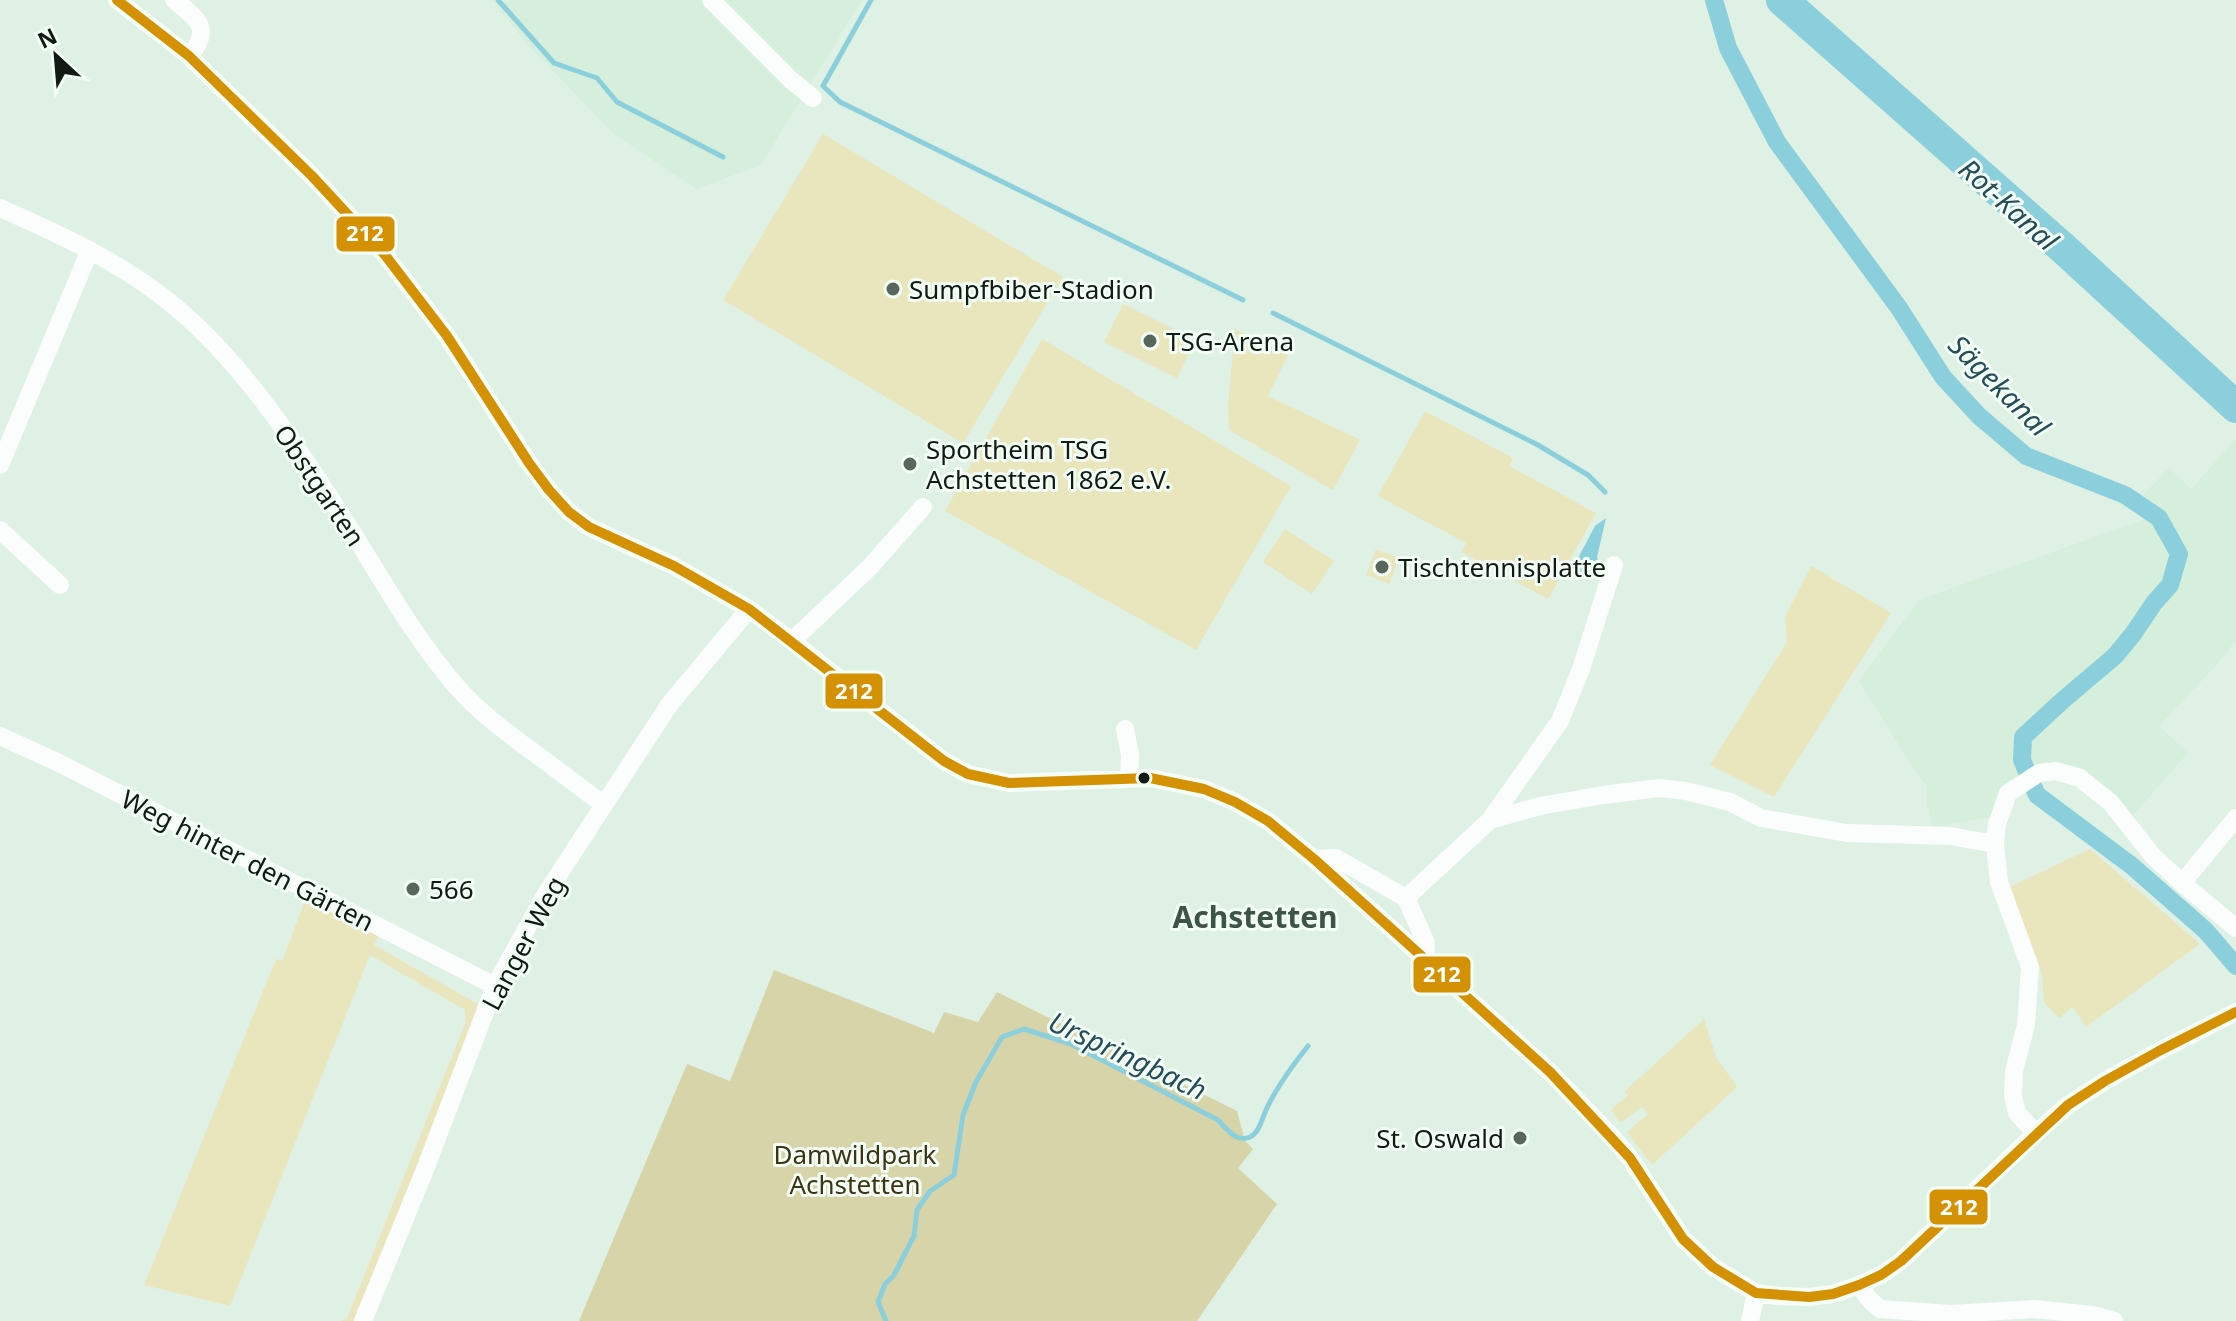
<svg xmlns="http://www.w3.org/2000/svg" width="2236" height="1321" viewBox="0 0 2236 1321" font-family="'Noto Sans',sans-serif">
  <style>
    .built { fill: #d5efdc }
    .green { fill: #e9e6bd }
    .forest { fill: #d8d4a9 }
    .water { fill: #8acfdb }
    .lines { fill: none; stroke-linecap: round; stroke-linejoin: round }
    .stream { stroke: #8acfdb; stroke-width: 5 }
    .canal { stroke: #8acfdb; stroke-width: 18 }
    .river { stroke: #8acfdb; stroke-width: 32 }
    .minor { stroke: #fafdfb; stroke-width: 18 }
    .bus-1-casing { stroke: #f3fef6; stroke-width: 16 }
    .bus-1 { stroke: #d49103; stroke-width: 10 }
    .poi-dot { fill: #59665d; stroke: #f3fef6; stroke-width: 3 }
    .bus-dot { fill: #111b14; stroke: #f3fef6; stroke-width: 3 }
    .labels { text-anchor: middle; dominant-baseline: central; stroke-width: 6; stroke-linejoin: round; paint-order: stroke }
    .poi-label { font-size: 26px; fill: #111b14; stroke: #f3fef6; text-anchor: start }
    .street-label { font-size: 26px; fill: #111b14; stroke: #f3fef6 }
    .park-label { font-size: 26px; fill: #3d3414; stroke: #f3fef6 }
    .water-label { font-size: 28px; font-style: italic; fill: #244d57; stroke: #f3fef6 }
    .quarter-label { font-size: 30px; font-weight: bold; fill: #3d5545; stroke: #f3fef6 }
    .line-badge { stroke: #f3fef6; stroke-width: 3 }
    .badge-label { font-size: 22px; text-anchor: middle; font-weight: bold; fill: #fff }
  </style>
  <rect width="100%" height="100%" fill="#dff0e4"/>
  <!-- built -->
  <path class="built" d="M 492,0 L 862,0 L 761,165 L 696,189 L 614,134 L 529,46 Z
    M 2236,439 L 2236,640 L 2220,661 L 2159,726 L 2188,753 L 2132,816 L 2046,764 L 1992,817 L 1932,827 L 1927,803 L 1927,787 L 1913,768 L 1859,681 L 1919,600 L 2159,514 L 2143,495 L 2169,468 L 2191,489 Z"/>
  <!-- green -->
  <path class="green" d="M 823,134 L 1063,277 L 963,443 L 723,300 Z
    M 1123,304 L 1196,340 L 1177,378 L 1104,342 Z
    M 1235,329 L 1288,355 L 1268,396 L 1360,440 L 1333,490 L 1229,430 L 1228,406 Z
    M 1042,339 L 1291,486 L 1196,650 L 945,511 Z
    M 1425,411 L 1513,458 L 1509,466 L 1596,513 L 1548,599 L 1461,552 L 1466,543 L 1378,496 Z
    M 1285,529 L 1334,561 L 1312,594 L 1263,562 Z
    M 1376,549 L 1399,558 L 1389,584 L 1366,575 Z
    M 1811,566 L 1891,613 L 1774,797 L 1710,765 L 1787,642 L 1785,617 Z
    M 2090,849 L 2200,944 L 2086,1027 L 2073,1007 L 2059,1018 L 2044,1002 L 2042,974 L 2009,887 Z
    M 307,896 L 380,934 L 374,945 L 483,1007 L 355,1321 L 341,1321 L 347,1318 L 465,1024 L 465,1010 L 370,955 L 230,1306 L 144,1285 L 276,959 L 282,961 Z
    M 1704,1019 L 1716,1057 L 1737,1087 L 1652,1165 L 1627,1132 L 1648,1114 L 1642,1107 L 1620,1123 L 1611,1110 L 1628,1095 L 1625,1091 Z"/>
  <!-- forest -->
  <path class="forest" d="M 774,970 L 934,1033 L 944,1012 L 978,1022 L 997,992 L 1237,1111 L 1245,1141 L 1253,1149 L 1238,1168 L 1277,1204 L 1197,1321 L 579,1321 L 687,1064 L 730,1081 Z"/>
  <!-- water -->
  <path class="water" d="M 1606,518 L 1597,557 L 1600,569 L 1593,576 L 1582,575 L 1575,564 L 1595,526 Z"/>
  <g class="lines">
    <!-- stream -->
    <path class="stream" d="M 498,0 L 554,63 L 597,78 L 617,102 L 723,157
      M 871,0 L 823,86 L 840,102 L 1243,300
      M 1273,313 L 1538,445 L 1588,475 L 1605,492
      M 886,1321 L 878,1302 L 885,1284 L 894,1275 L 914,1236 L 917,1210 L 930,1191 L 954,1175 L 963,1115 L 976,1082 L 1002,1037 L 1024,1029 L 1071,1044 L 1218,1120 C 1227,1129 1236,1143 1250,1137 C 1259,1133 1262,1119 1266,1110 C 1277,1086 1292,1066 1308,1046"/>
    <!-- canal -->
    <path class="canal" d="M 1714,0 L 1728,48 L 1777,142 L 1899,308 L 1943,377 L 1979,416 L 2026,456 L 2125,495 L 2159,518 L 2179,554 L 2170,585 L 2154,603 L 2133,634 L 2115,656 L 2063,700 L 2023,737 L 2022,760 L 2037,795 L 2132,866 L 2206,931 L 2236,966"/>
    <!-- river -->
    <path class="river" d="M 1782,0 L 2064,249 L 2236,407"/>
    <!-- minor -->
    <path class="minor" d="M 117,0 L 189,56 L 312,176 L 385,255 L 447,336 L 529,463 L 549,490 L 569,512 L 589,527 L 674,566 L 749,609 L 793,642 L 944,761 L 968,774 L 1009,783 L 1150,778 L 1204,789 L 1235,802 L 1268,821 L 1314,859 L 1550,1072 L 1614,1139 L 1630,1158 L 1683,1239 L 1713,1267 L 1756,1293 L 1776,1296 L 1809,1297 L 1833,1294 L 1859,1285 L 1881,1275 L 1901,1261 L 2036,1133 L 2068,1105 L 2105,1081 L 2159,1051 L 2236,1012
      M 174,0 C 198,19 213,29 189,56
      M 711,0 L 791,80 L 813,98
      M 0,208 C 56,233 110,257 159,294 C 237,352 297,446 349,527 C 383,581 415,639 457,687 C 477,710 501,728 525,746 C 551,765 577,785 603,804
      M 0,465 L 90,250
      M 0,530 L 60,585
      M 792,641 L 870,567 L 923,507
      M 1125,729 L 1130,755 L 1129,779
      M 0,736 L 59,763 L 495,986
      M 2236,818 L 2182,883 L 2236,928
      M 1490,820 L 1540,806 L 1603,795 L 1659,788 L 1686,791 L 1730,802 L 1761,818 L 1847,833 L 1950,836 L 1995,844
      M 1314,859 L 1336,858 L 1406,898 L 1426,943 L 1425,959
      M 1406,898 L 1490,820 L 1560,721 L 1581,669 L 1614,565
      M 2036,1133 L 2017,1113 L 2013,1096 L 2014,1071 L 2026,1025 L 2030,967 L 1999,882 L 1995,844 L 1997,824 L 2008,793 L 2039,773 L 2056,771 L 2080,778 L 2111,803 L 2153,856 L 2182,883
      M 1859,1285 L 1869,1299 L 1880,1309 L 1951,1314 L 2034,1309 L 2093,1315 L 2114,1321
      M 363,1321 L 424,1172 L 495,986 L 544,897 L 669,705 L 749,609
      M 1750,1321 L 1756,1293"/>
    <!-- bus-1 casing -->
    <g class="bus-1-casing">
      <path id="bus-1" d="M 117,0 L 189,56 L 312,176 L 385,255 L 447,336 L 529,463 L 549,490 L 569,512 L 589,527 L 674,566 L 749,609 L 944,761 L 968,774 L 1009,783 L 1150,778 L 1204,789 L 1235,802 L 1268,821 L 1314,859 L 1550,1072 L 1630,1158 L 1683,1239 L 1713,1267 L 1756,1293 L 1809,1297 L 1833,1294 L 1859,1285 L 1881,1275 L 1901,1261 L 2068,1105 L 2105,1081 L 2159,1051 L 2236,1012"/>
    </g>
    <!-- bus-1 -->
    <use href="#bus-1" class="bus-1"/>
  </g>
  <!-- markers -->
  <g class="poi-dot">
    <circle cx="893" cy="289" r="8"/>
    <circle cx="1150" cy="341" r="8"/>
    <circle cx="910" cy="464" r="8"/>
    <circle cx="1382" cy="567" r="8"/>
    <circle cx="413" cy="889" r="8"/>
    <circle cx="1520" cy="1138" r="8"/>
  </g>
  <circle class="bus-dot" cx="1144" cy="778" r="7"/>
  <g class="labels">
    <!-- poi labels -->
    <g class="poi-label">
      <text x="909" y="289">Sumpfbiber-Stadion</text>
      <text x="1166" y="341">TSG-Arena</text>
      <text x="926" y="449">Sportheim TSG<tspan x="926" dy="30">Achstetten 1862 e.V.</tspan></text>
      <text x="1398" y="567">Tischtennisplatte</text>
      <text x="429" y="889">566</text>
      <text x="1504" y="1138" text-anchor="end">St. Oswald</text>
    </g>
    <!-- street labels -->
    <g class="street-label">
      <text transform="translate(320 485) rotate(56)">Obstgarten</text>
      <text transform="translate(248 860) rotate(27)">Weg hinter den Gärten</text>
      <text transform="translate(523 943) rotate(-62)">Langer Weg</text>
    </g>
    <!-- park labels -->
    <g class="park-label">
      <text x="855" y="1154">Damwildpark<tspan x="855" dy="30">Achstetten</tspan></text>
    </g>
    <!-- water labels -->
    <g class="water-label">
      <text transform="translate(2009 204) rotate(42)">Rot-Kanal</text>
      <text transform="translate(2000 385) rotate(45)">Sägekanal</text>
      <text transform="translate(1128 1055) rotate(25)">Urspringbach</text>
    </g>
    <!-- quarter labels -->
    <g class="quarter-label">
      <text x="1255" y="916">Achstetten</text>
    </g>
  </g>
  <g class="line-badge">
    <rect x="335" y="215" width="61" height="38" rx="8" fill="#d49103"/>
    <rect x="824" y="672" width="60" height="38" rx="8" fill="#d49103"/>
    <rect x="1412" y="955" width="60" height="39" rx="8" fill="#d49103"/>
    <rect x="1928" y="1188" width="61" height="38" rx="8" fill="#d49103"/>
  </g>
  <g class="badge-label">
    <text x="365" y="241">212</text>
    <text x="854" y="699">212</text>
    <text x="1442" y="982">212</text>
    <text x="1959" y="1215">212</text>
  </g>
  <!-- north arrow -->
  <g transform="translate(56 56) rotate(334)" stroke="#f3fef6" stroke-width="6" paint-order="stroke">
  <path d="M0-6L14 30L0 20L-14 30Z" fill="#111b14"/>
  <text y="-12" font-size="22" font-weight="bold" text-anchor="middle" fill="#111b14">N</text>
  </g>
</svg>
